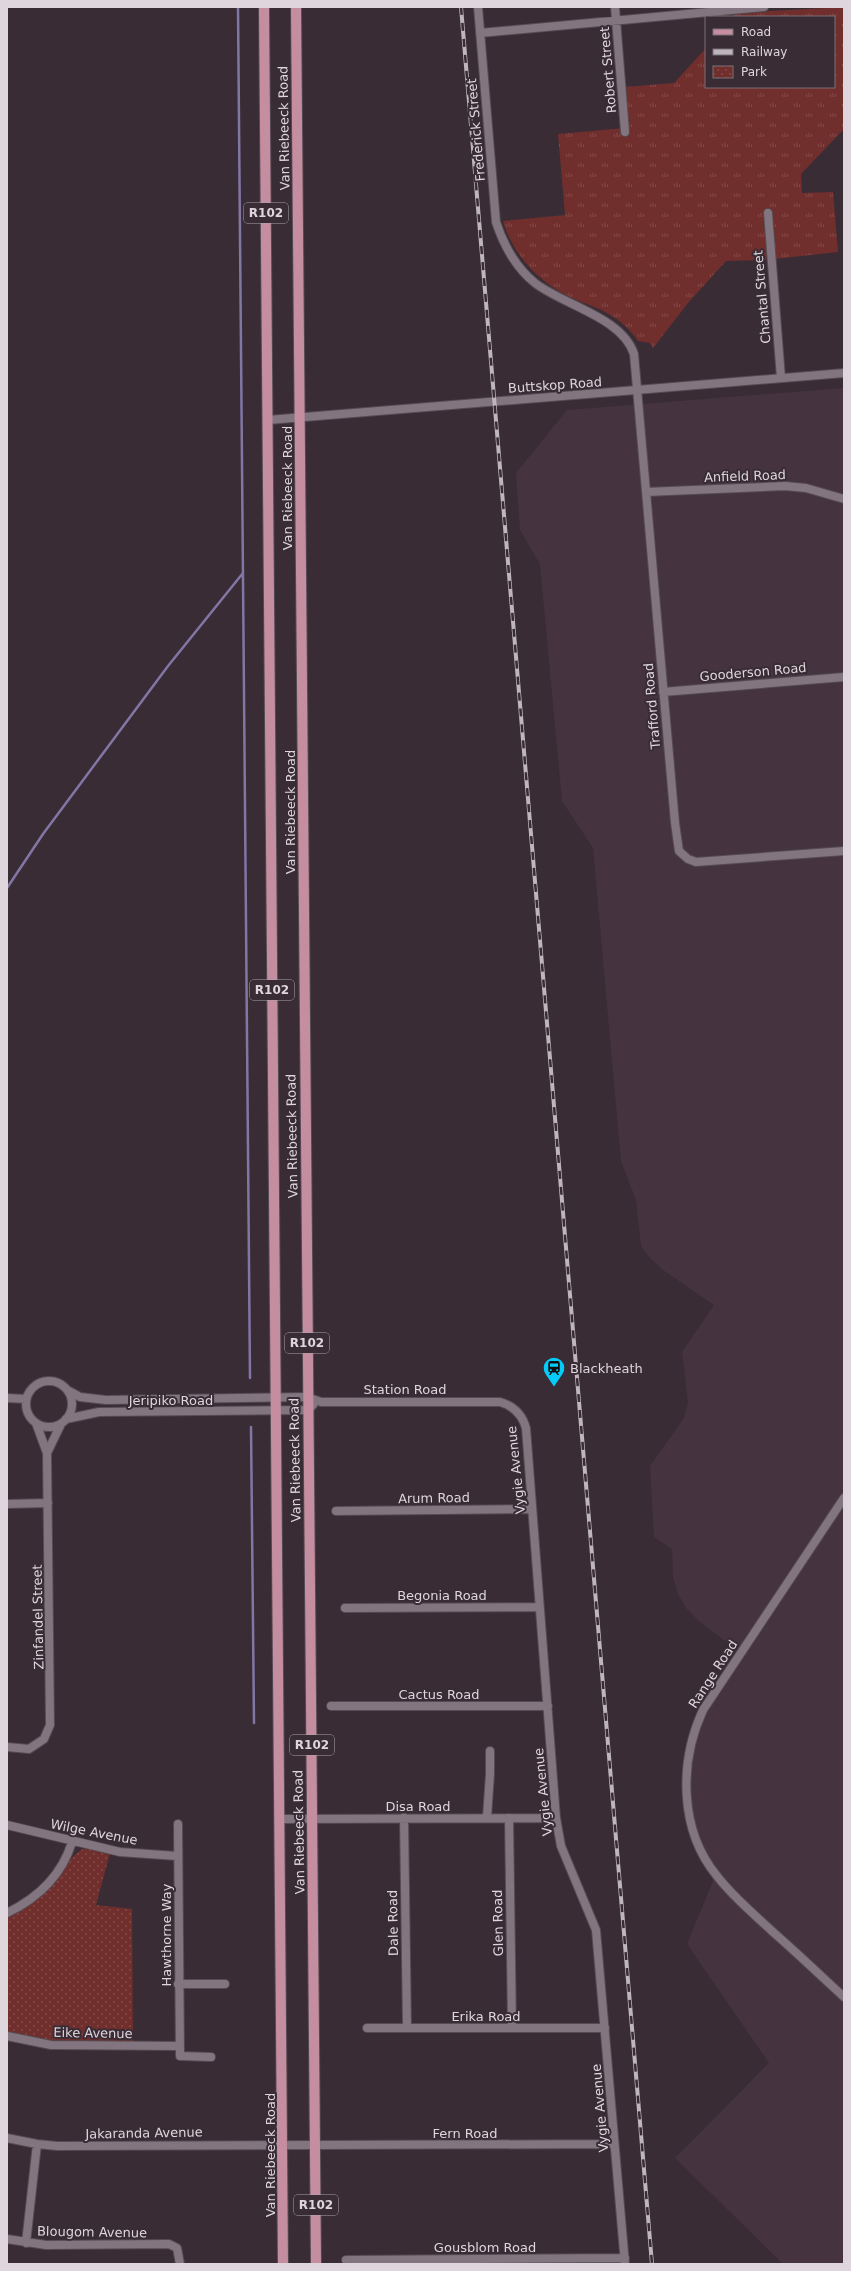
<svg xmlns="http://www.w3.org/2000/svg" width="851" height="2271" viewBox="0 0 851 2271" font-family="'DejaVu Sans',sans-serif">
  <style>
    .built { fill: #453340 }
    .grass { fill: url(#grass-tufts) }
    .park { fill: url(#park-dots) }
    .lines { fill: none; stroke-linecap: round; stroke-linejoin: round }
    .stream { stroke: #8276a5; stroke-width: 2.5 }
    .minor-casing { stroke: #554b52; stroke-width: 10 }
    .tertiary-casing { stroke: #554b52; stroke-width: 10 }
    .primary-casing { stroke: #554b52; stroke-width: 12 }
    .minor { stroke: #83757f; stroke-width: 8 }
    .tertiary { stroke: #83757f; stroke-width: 8 }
    .primary { stroke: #c58ea0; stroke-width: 10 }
    .rail-casing { stroke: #bfb6bd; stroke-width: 4 }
    .rail { stroke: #392c35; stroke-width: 2.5; stroke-dasharray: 8; stroke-linecap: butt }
    .labels { text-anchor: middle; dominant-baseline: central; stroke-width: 4; stroke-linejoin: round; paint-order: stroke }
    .shield { fill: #392c35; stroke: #aca3aa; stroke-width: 1 }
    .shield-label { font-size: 12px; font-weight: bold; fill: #ded6dc }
    .street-label { font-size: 13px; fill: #ded6dc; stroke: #392c35 }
    .poi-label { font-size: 13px; fill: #ded6dc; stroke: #392c35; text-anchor: start }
  </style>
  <defs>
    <pattern id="grass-tufts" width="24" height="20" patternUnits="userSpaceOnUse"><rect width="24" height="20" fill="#702e2c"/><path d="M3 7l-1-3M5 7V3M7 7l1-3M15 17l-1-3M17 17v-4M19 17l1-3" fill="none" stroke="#844c4a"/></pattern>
    <pattern id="park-dots" width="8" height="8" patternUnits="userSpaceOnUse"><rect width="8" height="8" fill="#702e2c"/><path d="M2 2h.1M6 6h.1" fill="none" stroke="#844c4a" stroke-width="1.8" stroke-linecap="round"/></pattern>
  </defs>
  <rect width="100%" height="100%" fill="#392c35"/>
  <!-- built -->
  <path class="built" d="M 844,388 L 844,2264 L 783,2264 L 675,2158 L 769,2063 L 687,1944 L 715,1876 L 708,1865 L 685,1789 L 702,1710 L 737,1650 L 700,1622 L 687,1609 L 678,1594 L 673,1577 L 672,1549 L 654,1537 L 650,1466 L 684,1418 L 688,1402 L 682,1352 L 714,1305 L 663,1270 L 651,1259 L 641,1246 L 636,1200 L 621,1161 L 593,848 L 562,801 L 540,564 L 520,530 L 516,473 L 567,410 Z"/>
  <!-- grass -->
  <path class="grass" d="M 844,7 L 844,129 L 801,174 L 802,193 L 833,192 L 838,252 L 766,260 L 726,261 L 688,303 L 653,348 L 650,343 L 638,341 C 623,319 604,310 579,301 C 542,286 514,258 503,221 L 565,215 L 558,134 L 625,128 L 625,87 L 674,83 L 706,48 L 706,87 L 834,87 L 834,17 L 733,17 L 735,13 Z"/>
  <!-- park -->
  <path class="park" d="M 86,1848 L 110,1853 L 96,1905 L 132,1909 L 133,2042 L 61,2042 L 7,2032 L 7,1916 C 20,1910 33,1903 44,1893 C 56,1881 72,1851 86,1848 Z"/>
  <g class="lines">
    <!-- stream -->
    <path class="stream" d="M 238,7 L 250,1378
      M 7,888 L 43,834 L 168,666 L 243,573
      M 251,1427 L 254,1723"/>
    <!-- minor casing -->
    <g class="minor-casing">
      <path id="minor" d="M 478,7 L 496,222 C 504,246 515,267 535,283 C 563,305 622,317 634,354 L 675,823 L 679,851 L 688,859 L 696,862 L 844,851
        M 615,7 L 625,132
        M 480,33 L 764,7
        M 768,213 L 781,378
        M 646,492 L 785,486 L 806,488 L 844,499
        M 663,692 L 844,677
        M26 1404a23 23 0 1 1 46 0a23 23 0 1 1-46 0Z
        M 69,1391 L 80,1397 L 106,1400 L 307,1397 L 321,1402 L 500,1402 C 514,1406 522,1414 526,1428 L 556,1818 L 561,1846 L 596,1930 L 625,2264
        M 7,1398 L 26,1399
        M 66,1419 L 99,1412 L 308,1410 L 313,1405
        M 47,1453 L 61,1424
        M 844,1498 L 703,1710 C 679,1762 679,1830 717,1876 C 733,1897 754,1914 773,1932 C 797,1953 820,1975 844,1997
        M 7,1504 L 48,1503
        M 336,1511 L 532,1509
        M 345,1608 L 539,1607
        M 331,1706 L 548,1706
        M 7,1747 L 29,1749 L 44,1739 L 50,1725 L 47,1453 L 36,1423
        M 487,1817 L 490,1774 L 490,1751
        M 404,1818 L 407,2028
        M 509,1818 L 512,2027
        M 280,1819 L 556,1818
        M 178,1824 L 180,2056 L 211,2057
        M 7,1825 L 120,1852 L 177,1856
        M 7,1913 C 38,1898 62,1875 72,1842
        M 178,1984 L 225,1984
        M 367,2028 L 605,2028
        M 7,2036 L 51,2045 L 179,2046
        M 7,2138 L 37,2144 L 57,2146 L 614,2144
        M 7,2239 L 46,2245 L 169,2244 L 177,2248 L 180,2264
        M 26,2243 L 37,2144
        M 346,2260 L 625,2258"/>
    </g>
    <!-- tertiary casing -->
    <g class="tertiary-casing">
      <path id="tertiary" d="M 268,420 L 844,373"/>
    </g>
    <!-- primary casing -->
    <g class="primary-casing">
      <path id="primary" d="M 264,7 L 283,2264
        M 296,7 L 316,2264"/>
    </g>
    <!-- minor -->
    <use href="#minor" class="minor"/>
    <!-- tertiary -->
    <use href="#tertiary" class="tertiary"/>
    <!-- primary -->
    <use href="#primary" class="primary"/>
    <!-- rail casing -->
    <g class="rail-casing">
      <path id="rail" d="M 461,7 L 652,2264"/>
    </g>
    <!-- rail -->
    <use href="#rail" class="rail"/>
  </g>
  <!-- icons -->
  <defs>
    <g id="station-pin" transform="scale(1.15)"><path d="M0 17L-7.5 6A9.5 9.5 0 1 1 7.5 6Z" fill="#05cbf9" stroke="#392c35"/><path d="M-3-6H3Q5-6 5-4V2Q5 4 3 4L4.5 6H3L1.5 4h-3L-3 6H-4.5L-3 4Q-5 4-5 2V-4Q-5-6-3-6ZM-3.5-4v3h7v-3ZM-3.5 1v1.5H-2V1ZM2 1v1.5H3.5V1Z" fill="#111"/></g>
  </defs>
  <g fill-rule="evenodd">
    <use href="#station-pin" x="554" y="1368"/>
  </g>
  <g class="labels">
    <!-- shield labels -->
    <g class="shield">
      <rect x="244" y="203" width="44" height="20" rx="3"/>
      <rect x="250" y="980" width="44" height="20" rx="3"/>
      <rect x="285" y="1333" width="44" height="20" rx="3"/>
      <rect x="290" y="1735" width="44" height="20" rx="3"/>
      <rect x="294" y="2195" width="44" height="20" rx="3"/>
    </g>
    <g class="shield-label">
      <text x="266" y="213">R102</text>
      <text x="272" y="990">R102</text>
      <text x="307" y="1343">R102</text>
      <text x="312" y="1745">R102</text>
      <text x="316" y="2205">R102</text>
    </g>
    <!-- street labels -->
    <g class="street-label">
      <text transform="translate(608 70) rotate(-95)">Robert Street</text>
      <text transform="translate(284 128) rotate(-91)">Van Riebeeck Road</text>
      <text transform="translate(476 130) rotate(-95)">Frederick Street</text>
      <text transform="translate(762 297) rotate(-95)">Chantal Street</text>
      <text transform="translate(555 385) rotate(-4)">Buttskop Road</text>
      <text transform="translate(745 476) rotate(-2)">Anfield Road</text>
      <text transform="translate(287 488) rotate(-90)">Van Riebeeck Road</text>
      <text transform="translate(753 672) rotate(-5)">Gooderson Road</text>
      <text transform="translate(652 706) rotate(-95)">Trafford Road</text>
      <text transform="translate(290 812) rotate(-90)">Van Riebeeck Road</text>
      <text transform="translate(292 1136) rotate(-91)">Van Riebeeck Road</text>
      <text x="405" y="1389">Station Road</text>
      <text x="171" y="1400">Jeripiko Road</text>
      <text transform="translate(295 1460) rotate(-91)">Van Riebeeck Road</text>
      <text transform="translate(516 1470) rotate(-96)">Vygie Avenue</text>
      <text transform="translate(434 1498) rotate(-1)">Arum Road</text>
      <text x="442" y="1595">Begonia Road</text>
      <text transform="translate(38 1617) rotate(-91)">Zinfandel Street</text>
      <text transform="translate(713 1674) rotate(-57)">Range Road</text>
      <text x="439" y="1694">Cactus Road</text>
      <text transform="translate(543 1792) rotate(-96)">Vygie Avenue</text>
      <text x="418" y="1806">Disa Road</text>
      <text transform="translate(94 1832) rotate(11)">Wilge Avenue</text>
      <text transform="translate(299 1832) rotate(-91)">Van Riebeeck Road</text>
      <text transform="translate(393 1923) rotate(-91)">Dale Road</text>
      <text transform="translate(498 1923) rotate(-91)">Glen Road</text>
      <text transform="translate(166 1935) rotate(-90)">Hawthorne Way</text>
      <text x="486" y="2016">Erika Road</text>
      <text transform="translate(93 2033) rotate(1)">Eike Avenue</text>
      <text transform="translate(600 2108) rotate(-95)">Vygie Avenue</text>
      <text transform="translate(144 2133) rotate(-1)">Jakaranda Avenue</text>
      <text x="465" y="2133">Fern Road</text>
      <text transform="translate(270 2155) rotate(-90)">Van Riebeeck Road</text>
      <text transform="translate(92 2232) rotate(1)">Blougom Avenue</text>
      <text x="485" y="2247">Gousblom Road</text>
    </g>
    <!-- poi labels -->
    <g class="poi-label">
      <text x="570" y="1368">Blackheath</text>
    </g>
  </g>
  <!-- border -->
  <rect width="851" height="2271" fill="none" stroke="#ded6dc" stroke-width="16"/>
  <!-- legend -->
  <rect x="705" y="16" width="130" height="72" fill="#392c35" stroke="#7b7078"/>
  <rect x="713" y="29" width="20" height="6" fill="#c58ea0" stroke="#7b7078"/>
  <text x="741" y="36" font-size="12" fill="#ded6dc">Road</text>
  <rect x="713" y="49" width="20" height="6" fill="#bfb6bd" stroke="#7b7078"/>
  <text x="741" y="56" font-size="12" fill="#ded6dc">Railway</text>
  <rect x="713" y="66" width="20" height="12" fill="url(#park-dots)" stroke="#7b7078"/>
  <text x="741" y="76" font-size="12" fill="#ded6dc">Park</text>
</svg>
